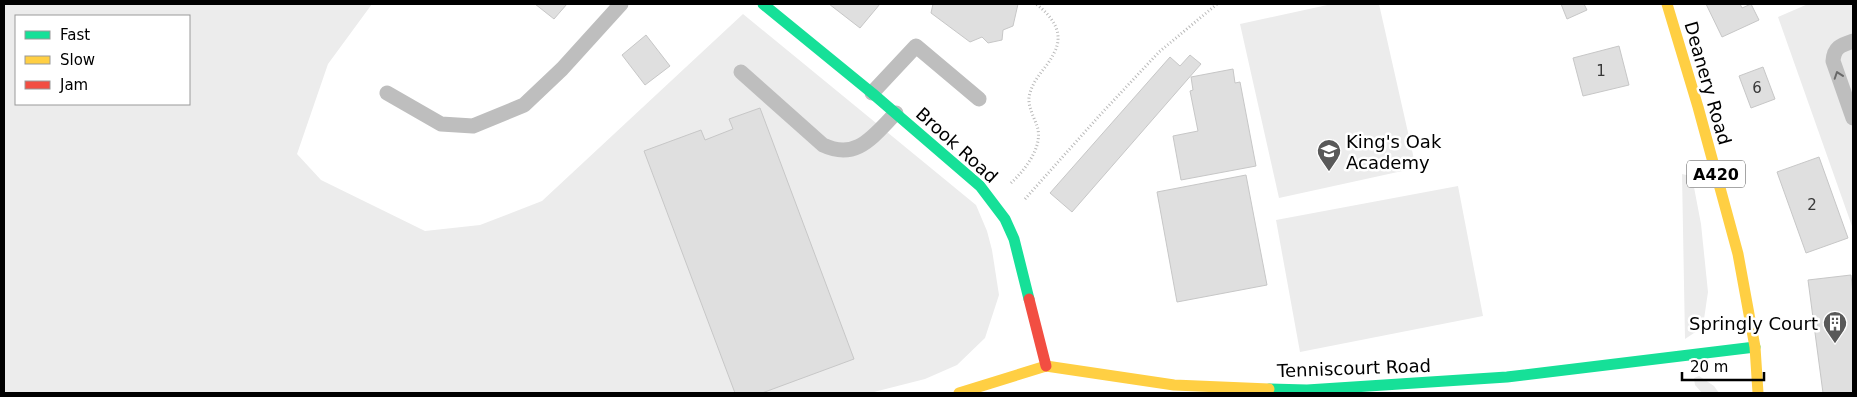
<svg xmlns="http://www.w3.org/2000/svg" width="1857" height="397" viewBox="0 0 1857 397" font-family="'DejaVu Sans',sans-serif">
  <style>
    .green { fill: #ececec; fill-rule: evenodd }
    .building { fill: #dfdfdf; stroke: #c7c7c7 }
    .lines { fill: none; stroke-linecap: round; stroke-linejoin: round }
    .path { stroke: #b9b9b9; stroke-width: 3; stroke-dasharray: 1 2.5; stroke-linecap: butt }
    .lane { stroke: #bebebe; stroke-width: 15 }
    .fast { stroke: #16e098; stroke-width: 11 }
    .slow { stroke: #ffcf43; stroke-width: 11 }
    .jam { stroke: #f24e42; stroke-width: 11 }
    .oneway { stroke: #686868 }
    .labels { text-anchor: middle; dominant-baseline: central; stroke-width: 5; stroke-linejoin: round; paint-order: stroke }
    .number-label { font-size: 15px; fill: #383838 }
    .shield { fill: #fff; stroke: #4c4c4c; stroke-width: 1 }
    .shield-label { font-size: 16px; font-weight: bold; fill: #000 }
    .street-label { font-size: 18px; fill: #000; stroke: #fff }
    .poi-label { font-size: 18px; fill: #000; stroke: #fff; text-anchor: start }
  </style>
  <rect width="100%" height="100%" fill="#fff"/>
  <!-- green -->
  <path class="green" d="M 4,4 L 372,4 L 328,64 L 297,154 L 321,180 L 425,231 L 480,225 L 542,201 L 743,14 L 976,205 L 987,231 L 992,250 L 999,295 L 985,338 L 957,365 L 925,379 L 870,393 L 4,393 ZM 16,16 L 189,16 L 189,104 L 16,104 Z
    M 1332,4 L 1379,4 L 1416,168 L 1279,198 L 1240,24 Z
    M 1808,4 L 1853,4 L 1853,229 L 1778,17 Z
    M 1682,174 L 1691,176 L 1693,182 L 1701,224 L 1708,292 L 1704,319 L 1697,331 L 1685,339 Z
    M 1458,186 L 1483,316 L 1300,352 L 1276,220 Z
    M 1699,376 L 1714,386 L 1719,393 L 1702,393 L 1695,385 L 1694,378 Z"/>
  <!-- building -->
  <path class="building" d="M 535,4 L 567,4 L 554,19 Z
    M 829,4 L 880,4 L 860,28 Z
    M 933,4 L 1018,4 L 1013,26 L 1003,30 L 1002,40 L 988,43 L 982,37 L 970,42 L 931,13 Z
    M 1561,4 L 1584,4 L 1587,10 L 1567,19 Z
    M 1706,4 L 1740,4 L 1742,8 L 1751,4 L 1759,20 L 1722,37 Z
    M 646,35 L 670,66 L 645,85 L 622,55 Z
    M 1619,46 L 1629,85 L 1583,96 L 1573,58 Z
    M 1190,55 L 1201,64 L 1072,212 L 1050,193 L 1170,57 L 1180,66 Z
    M 1763,67 L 1775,99 L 1751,108 L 1739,76 Z
    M 1233,69 L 1235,83 L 1240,82 L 1256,166 L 1181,180 L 1173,136 L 1198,131 L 1190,91 L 1193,90 L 1191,77 Z
    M 760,108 L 854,359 L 762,393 L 735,393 L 644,151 L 701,130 L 705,140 L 733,129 L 729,119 Z
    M 1819,157 L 1848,238 L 1806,253 L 1777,172 Z
    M 1246,175 L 1267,285 L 1177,302 L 1157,192 Z
    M 1851,275 L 1853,294 L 1853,393 L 1823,393 L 1808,280 Z"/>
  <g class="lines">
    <!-- path -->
    <path class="path" d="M 1011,183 C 1025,170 1044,146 1037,126 C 1034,117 1028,107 1029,97 C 1033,77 1046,70 1054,53 C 1065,33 1052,16 1036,4
      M 1025,199 L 1100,115 L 1159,52 L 1217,4"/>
    <!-- lane -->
    <path class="lane" d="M 1853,41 C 1841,45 1834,47 1833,61 L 1853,118
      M 741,72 L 823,145 C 857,161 873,136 896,113
      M 387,93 L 441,124 L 473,126 L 524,105 L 562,69 L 621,4
      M 872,93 L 916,46 L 979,99"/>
    <!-- fast -->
    <path class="fast" d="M 763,4 L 872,93 L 980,186 L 1005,219 L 1014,239 L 1029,299
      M 1269,389 L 1307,390 L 1507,377 L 1755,347"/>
    <!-- slow -->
    <path class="slow" d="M 1667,4 L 1698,107 L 1738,254 L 1755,347 L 1758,393
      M 959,393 L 1046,366 L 1174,385 L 1269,389"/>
    <!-- jam -->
    <path class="jam" d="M 1029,299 L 1046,366"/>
  </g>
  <!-- one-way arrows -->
  <defs><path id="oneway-chevron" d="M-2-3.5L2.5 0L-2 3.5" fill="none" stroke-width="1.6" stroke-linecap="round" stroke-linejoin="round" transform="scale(1.25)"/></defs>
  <use class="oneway" href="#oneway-chevron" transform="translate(1838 75) rotate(-109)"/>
  <!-- icons -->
  <defs>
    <g id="school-pin" transform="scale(1.25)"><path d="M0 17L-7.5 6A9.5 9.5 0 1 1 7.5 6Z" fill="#595959" stroke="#fff"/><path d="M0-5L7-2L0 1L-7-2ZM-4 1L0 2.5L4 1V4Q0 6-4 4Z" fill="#fff"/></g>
    <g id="building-pin" transform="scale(1.25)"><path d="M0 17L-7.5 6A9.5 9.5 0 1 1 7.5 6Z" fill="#595959" stroke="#fff"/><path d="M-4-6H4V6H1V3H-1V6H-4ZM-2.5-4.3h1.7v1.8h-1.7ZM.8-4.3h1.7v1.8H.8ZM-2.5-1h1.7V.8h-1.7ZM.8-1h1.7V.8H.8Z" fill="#fff"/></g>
  </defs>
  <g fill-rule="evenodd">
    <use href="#school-pin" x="1329" y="151"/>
    <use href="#building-pin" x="1835" y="323"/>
  </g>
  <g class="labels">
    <!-- number labels -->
    <g class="number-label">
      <text x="1601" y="71">1</text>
      <text x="1757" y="88">6</text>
      <text x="1812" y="205">2</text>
    </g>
    <!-- shield labels -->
    <rect class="shield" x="1687" y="160.5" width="58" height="27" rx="4"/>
    <g class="shield-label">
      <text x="1716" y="174">A420</text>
    </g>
    <!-- street labels -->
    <g class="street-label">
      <text transform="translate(1708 83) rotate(74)">Deanery Road</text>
      <text transform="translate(957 145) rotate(42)">Brook Road</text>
      <text transform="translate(1354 368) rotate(-2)">Tenniscourt Road</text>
    </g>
    <!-- poi labels -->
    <g class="poi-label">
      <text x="1346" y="141">King's Oak<tspan x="1346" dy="21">Academy</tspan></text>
      <text x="1818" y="323" text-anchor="end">Springly Court</text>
    </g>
  </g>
  <!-- border -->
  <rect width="1857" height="397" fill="none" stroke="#000000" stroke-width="10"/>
  <!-- legend -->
  <rect x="15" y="15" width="175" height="90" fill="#ffffff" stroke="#999999"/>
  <rect x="25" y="31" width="25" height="8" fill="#16e098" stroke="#999999"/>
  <text x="60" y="40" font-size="15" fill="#000000">Fast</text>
  <rect x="25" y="56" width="25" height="8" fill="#ffcf43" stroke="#999999"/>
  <text x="60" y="65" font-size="15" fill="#000000">Slow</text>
  <rect x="25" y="81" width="25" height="8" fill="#f24e42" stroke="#999999"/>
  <text x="60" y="90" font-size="15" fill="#000000">Jam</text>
  <!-- scale -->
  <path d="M1682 372v8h82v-8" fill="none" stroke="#000000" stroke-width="2.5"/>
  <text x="1690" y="372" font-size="15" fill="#000000" stroke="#ffffff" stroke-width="4" paint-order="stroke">20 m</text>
</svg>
